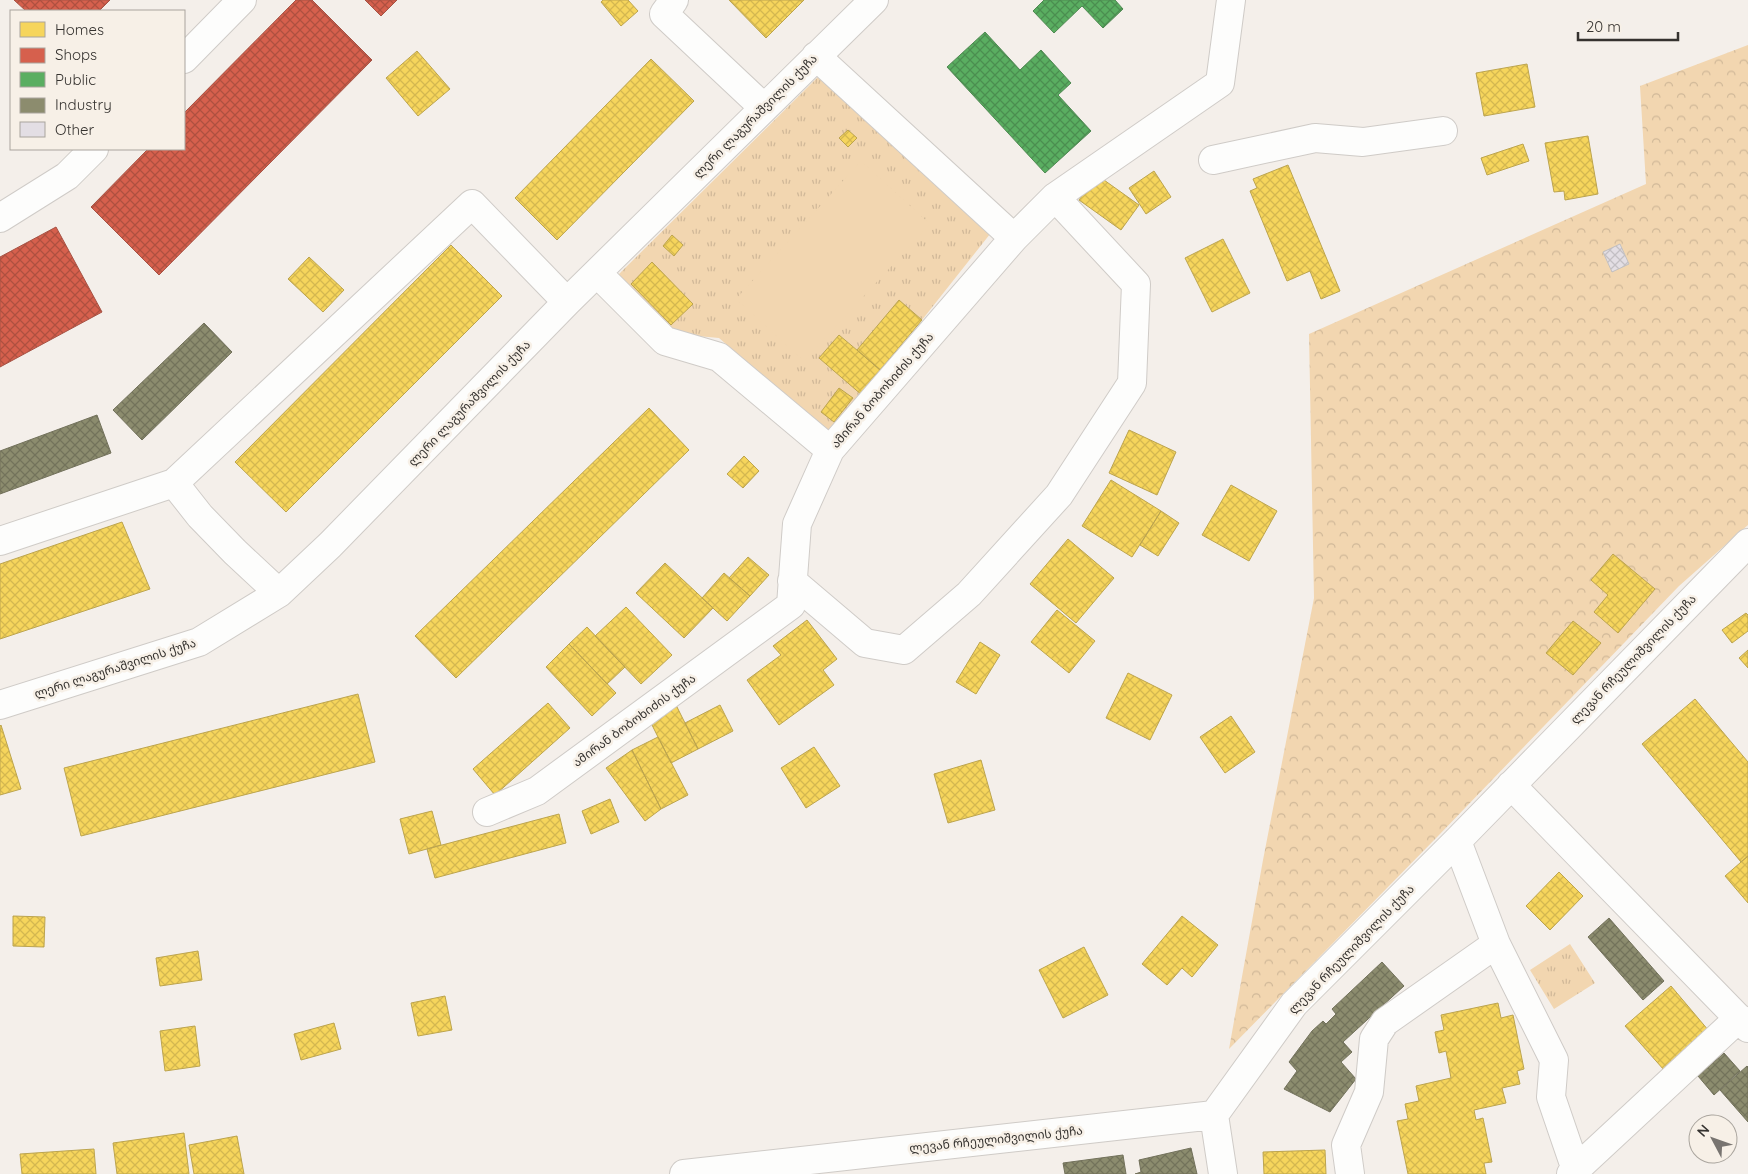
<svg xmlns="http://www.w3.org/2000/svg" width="1748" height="1174" viewBox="0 0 1748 1174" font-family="Quicksand,'Noto Sans Georgian',sans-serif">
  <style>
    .grass { fill: url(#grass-tufts) }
    .forest { fill: url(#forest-crowns) }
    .garden { fill: #f2d6b0 }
    .homes { fill: url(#homes-cross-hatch); stroke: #bca44e }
    .shops { fill: url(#shops-cross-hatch); stroke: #a65244 }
    .public { fill: url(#public-cross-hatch); stroke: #4f8952 }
    .industry { fill: url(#industry-cross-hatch); stroke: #72715b }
    .building { fill: url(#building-cross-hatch); stroke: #c2c0c0 }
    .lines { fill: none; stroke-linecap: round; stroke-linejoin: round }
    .minor-casing { stroke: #cfcbc7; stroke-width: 30 }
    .minor { stroke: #fdfdfc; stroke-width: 28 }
    .labels { text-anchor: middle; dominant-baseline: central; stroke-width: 5; stroke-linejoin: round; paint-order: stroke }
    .street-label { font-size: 12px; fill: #35322f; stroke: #f7f0e7 }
  </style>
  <defs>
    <pattern id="grass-tufts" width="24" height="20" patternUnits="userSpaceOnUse" patternTransform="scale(1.25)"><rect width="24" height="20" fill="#f2d6b0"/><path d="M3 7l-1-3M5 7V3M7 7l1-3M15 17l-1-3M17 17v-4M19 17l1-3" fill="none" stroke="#d0b898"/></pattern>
    <pattern id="forest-crowns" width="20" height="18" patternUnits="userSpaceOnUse" patternTransform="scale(1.25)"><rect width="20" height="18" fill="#f2d6b0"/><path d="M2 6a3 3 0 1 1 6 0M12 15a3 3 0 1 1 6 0" fill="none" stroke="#d0b898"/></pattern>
    <pattern id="homes-cross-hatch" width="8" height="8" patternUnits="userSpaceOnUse" patternTransform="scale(1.25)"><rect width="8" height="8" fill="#f6d55c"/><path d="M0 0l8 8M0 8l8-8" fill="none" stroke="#d4b750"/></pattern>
    <pattern id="shops-cross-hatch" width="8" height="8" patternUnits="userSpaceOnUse" patternTransform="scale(1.25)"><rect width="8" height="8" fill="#d6604d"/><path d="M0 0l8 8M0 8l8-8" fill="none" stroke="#ae5040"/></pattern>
    <pattern id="public-cross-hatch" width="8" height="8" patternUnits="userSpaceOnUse" patternTransform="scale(1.25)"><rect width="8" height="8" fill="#5aae61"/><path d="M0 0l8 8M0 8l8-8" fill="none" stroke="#4b8e50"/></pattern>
    <pattern id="industry-cross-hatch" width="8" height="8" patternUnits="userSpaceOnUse" patternTransform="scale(1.25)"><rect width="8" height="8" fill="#8c8c6e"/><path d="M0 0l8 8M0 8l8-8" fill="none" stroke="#73735b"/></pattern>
    <pattern id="building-cross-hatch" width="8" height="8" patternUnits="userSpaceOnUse" patternTransform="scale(1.25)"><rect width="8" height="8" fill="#e3dee4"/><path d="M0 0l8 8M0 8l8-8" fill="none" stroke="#c3bfc4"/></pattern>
  </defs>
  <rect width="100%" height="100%" fill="#f4efea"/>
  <!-- grass -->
  <path class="grass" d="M 822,73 L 994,229 L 922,320 L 899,300 L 857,350 L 839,335 L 819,358 L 862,394 L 836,430 L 827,431 L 719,338 L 676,334 L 621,283 L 619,274 Z
    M 1570,944 L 1595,983 L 1554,1009 L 1530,970 Z"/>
  <!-- forest -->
  <path class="forest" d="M 1748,45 L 1748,525 L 1679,586 L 1439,835 L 1229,1049 L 1263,860 L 1314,598 L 1309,334 L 1646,184 L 1640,86 Z"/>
  <!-- garden -->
  <path class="garden" d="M 861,161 L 930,224 L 804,361 L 736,299 Z"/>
  <!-- homes -->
  <path class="homes" d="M 603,0 L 628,0 L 638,11 L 621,26 L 601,2 Z
    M 729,0 L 804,0 L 766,38 Z
    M 417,51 L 450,89 L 418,116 L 386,78 Z
    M 651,59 L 694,101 L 557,240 L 515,198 Z
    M 1527,64 L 1535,107 L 1484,116 L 1476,73 Z
    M 848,130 L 857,138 L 848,147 L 839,138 Z
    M 1588,136 L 1598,194 L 1565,200 L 1564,191 L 1554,192 L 1545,143 Z
    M 1523,144 L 1529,161 L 1487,175 L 1481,158 Z
    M 1288,165 L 1340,291 L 1321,299 L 1310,271 L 1287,281 L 1250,191 L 1257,188 L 1253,179 Z
    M 1154,171 L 1171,197 L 1146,214 L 1129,188 Z
    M 1097,175 L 1139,205 L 1121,230 L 1079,200 Z
    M 672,235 L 683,245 L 674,256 L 663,246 Z
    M 1223,239 L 1250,293 L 1212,312 L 1185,258 Z
    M 451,245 L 502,296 L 286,512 L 235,462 Z
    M 309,257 L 344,290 L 323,312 L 288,279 Z
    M 652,262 L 693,304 L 671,325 L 631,284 Z
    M 899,300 L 922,320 L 880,370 L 857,350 Z
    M 839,335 L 883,372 L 863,396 L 819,358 Z
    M 839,388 L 853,398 L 834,422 L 821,412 Z
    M 649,408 L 689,450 L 456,678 L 415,636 Z
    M 1129,430 L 1176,452 L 1157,495 L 1109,473 Z
    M 744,456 L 759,471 L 743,488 L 727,474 Z
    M 1111,480 L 1161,511 L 1132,557 L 1082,526 Z
    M 1231,485 L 1277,511 L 1249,561 L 1202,535 Z
    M 1161,511 L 1179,523 L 1158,556 L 1140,545 Z
    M 122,522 L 150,589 L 0,639 L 0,564 Z
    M 1068,539 L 1114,578 L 1076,623 L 1030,584 Z
    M 1613,554 L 1655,589 L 1618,633 L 1594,612 L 1608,595 L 1591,580 Z
    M 748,557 L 769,575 L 750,596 L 729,578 Z
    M 665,563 L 713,608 L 684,638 L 636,593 Z
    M 724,573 L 750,596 L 727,621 L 702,598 Z
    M 626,607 L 672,655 L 641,684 L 595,636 Z
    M 1057,610 L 1095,641 L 1069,673 L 1031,642 Z
    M 1746,613 L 1748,615 L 1748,631 L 1732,643 L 1722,630 Z
    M 807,620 L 837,659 L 823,670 L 834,685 L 779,725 L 747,680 L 781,655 L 773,646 Z
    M 1573,621 L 1601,643 L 1573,675 L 1546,653 Z
    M 587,627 L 625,667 L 607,684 L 569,644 Z
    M 980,642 L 1000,655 L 976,694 L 956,682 Z
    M 569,644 L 616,693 L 592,716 L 546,667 Z
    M 1748,650 L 1748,668 L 1739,658 Z
    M 1128,673 L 1172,695 L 1150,740 L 1106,718 Z
    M 358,694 L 375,762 L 81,836 L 64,768 Z
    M 1695,699 L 1748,762 L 1748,856 L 1741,862 L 1642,744 Z
    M 548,703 L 570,728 L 495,795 L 473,769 Z
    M 675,703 L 698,749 L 671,763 L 648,717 Z
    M 720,705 L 733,731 L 698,749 L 685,723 Z
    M 1231,716 L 1255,752 L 1225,773 L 1200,737 Z
    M 1,725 L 21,789 L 0,795 L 0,726 Z
    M 658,737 L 688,795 L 661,809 L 632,750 Z
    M 814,747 L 840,786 L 806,808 L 781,768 Z
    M 632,750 L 661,809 L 645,821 L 606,768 Z
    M 981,760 L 995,810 L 948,823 L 934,774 Z
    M 610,799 L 619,822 L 591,834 L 582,811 Z
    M 432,811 L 441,845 L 409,854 L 400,819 Z
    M 559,814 L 566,843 L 435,878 L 427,849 Z
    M 1748,856 L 1748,903 L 1725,876 Z
    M 1559,872 L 1583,896 L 1550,930 L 1526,906 Z
    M 13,916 L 45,917 L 44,947 L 13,946 Z
    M 1182,916 L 1218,945 L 1192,977 L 1182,968 L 1167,985 L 1142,964 Z
    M 1084,947 L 1108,995 L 1063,1018 L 1039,970 Z
    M 198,951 L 202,980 L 160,986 L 156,958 Z
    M 1671,986 L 1709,1031 L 1664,1070 L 1625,1026 Z
    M 445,996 L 452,1030 L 418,1036 L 411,1003 Z
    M 1498,1003 L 1501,1018 L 1513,1015 L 1524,1069 L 1517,1071 L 1520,1084 L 1502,1088 L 1506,1103 L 1474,1110 L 1476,1120 L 1483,1118 L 1492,1162 L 1484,1163 L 1486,1174 L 1408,1174 L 1397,1121 L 1408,1119 L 1405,1104 L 1419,1101 L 1416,1086 L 1451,1078 L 1446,1051 L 1439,1053 L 1435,1032 L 1444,1030 L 1441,1015 Z
    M 334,1023 L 341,1049 L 301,1060 L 294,1034 Z
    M 195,1026 L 200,1066 L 165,1071 L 160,1031 Z
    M 184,1133 L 189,1174 L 117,1174 L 113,1143 Z
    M 237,1136 L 244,1174 L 194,1174 L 189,1145 Z
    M 94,1149 L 96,1174 L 22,1174 L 20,1154 Z
    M 1325,1150 L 1326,1174 L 1264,1174 L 1263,1152 Z"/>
  <!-- shops -->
  <path class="shops" d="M 14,0 L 110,0 L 99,11 L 26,11 Z
    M 296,0 L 312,0 L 372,60 L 159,275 L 91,207 L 148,149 L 184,149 L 184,113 Z
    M 365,0 L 397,0 L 381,16 Z
    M 56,227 L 102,312 L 0,367 L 0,257 Z"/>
  <!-- public -->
  <path class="public" d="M 1044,0 L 1115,0 L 1123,9 L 1103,28 L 1082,6 L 1054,33 L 1033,11 Z
    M 985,32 L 1020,70 L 1041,50 L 1071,83 L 1058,95 L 1091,131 L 1045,173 L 947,67 Z"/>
  <!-- industry -->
  <path class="industry" d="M 204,323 L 232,352 L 142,440 L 113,410 Z
    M 97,415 L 111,453 L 0,494 L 0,451 Z
    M 1609,918 L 1664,981 L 1643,1000 L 1588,937 Z
    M 1382,962 L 1404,986 L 1343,1042 L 1352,1052 L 1341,1062 L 1356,1079 L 1330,1112 L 1284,1089 L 1297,1071 L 1289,1062 L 1312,1031 L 1323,1021 L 1326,1024 L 1336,1014 L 1332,1009 Z
    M 1724,1053 L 1740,1071 L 1714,1095 L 1698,1076 Z
    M 1747,1066 L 1748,1067 L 1748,1122 L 1720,1090 Z
    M 1191,1148 L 1197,1174 L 1135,1174 L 1141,1172 L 1139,1160 Z
    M 1123,1155 L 1126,1174 L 1065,1174 L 1063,1163 Z"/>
  <!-- building -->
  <path class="building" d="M 1620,244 L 1629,264 L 1612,272 L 1603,252 Z"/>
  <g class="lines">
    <!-- minor casing -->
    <g class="minor-casing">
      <path id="minor" d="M 674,0 L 664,14 L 763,107
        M 816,56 L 1014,238
        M 184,59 L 242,0
        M 1213,160 L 1315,138 L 1363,142 L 1443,131
        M 0,218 L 67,176 L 94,149
        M 597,273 L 665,341 L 719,357 L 830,450
        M 174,483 L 200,516 L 235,552 L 279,593
        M 0,541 L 174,483 L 472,204 L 567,302
        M 792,581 L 865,643 L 904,650 L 969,594 L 1059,495 L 1132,383 L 1136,284 L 1055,197
        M 0,705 L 199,642 L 279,593 L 330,545 L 567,302 L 874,0
        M 1511,785 L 1748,1028
        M 487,812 L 537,791 L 791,605 L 797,524 L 830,450 L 1014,238 L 1055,197 L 1220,83 L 1231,0
        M 1496,944 L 1554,1060 L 1551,1097 L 1576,1170
        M 1214,1115 L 1223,1174
        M 684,1174 L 1214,1115 L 1294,1004 L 1457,841 L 1748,543
        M 1350,1174 L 1346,1145 L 1369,1092 L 1374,1039 L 1385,1022 L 1496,944 L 1457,841
        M 1571,1174 L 1739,1018"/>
    </g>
    <!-- minor -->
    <use href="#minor" class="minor"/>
  </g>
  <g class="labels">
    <!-- street labels -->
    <g class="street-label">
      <text transform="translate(755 116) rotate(-45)">ლერი ლაგურაშვილის ქუჩა</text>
      <text transform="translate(882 390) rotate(-49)">ამირან ბობოხიძის ქუჩა</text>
      <text transform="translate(469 403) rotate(-46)">ლერი ლაგურაშვილის ქუჩა</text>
      <text transform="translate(1633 659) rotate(-46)">ლევან რჩეულიშვილის ქუჩა</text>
      <text transform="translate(115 668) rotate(-18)">ლერი ლაგურაშვილის ქუჩა</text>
      <text transform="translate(634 720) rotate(-36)">ამირან ბობოხიძის ქუჩა</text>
      <text transform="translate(1351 949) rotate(-46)">ლევან რჩეულიშვილის ქუჩა</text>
      <text transform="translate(996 1139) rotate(-6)">ლევან რჩეულიშვილის ქუჩა</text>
    </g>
  </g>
  <!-- legend -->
  <rect x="10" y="10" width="175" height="140" fill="#f7f0e7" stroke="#a9a49d"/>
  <rect x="20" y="22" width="25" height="15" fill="#f6d55c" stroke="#a9a49d"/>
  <text x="55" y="35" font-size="15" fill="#35322f">Homes</text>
  <rect x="20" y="48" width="25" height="15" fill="#d6604d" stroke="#a9a49d"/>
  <text x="55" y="60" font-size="15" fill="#35322f">Shops</text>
  <rect x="20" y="72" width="25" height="15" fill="#5aae61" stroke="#a9a49d"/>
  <text x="55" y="85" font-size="15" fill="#35322f">Public</text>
  <rect x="20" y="98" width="25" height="15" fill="#8c8c6e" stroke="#a9a49d"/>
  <text x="55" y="110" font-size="15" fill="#35322f">Industry</text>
  <rect x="20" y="122" width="25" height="15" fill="#e3dee4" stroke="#a9a49d"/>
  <text x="55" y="135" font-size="15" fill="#35322f">Other</text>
  <!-- north arrow -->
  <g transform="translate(1713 1139) rotate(311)"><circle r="24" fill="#f7f0e7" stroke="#a9a49d"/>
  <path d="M0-4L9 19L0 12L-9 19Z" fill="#787470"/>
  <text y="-8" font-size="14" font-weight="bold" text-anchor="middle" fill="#35322f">N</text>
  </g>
  <!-- scale -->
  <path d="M1578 32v8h100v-8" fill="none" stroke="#35322f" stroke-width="2.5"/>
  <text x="1586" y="32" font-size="15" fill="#35322f" stroke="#f7f0e7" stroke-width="4" paint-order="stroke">20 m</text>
</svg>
